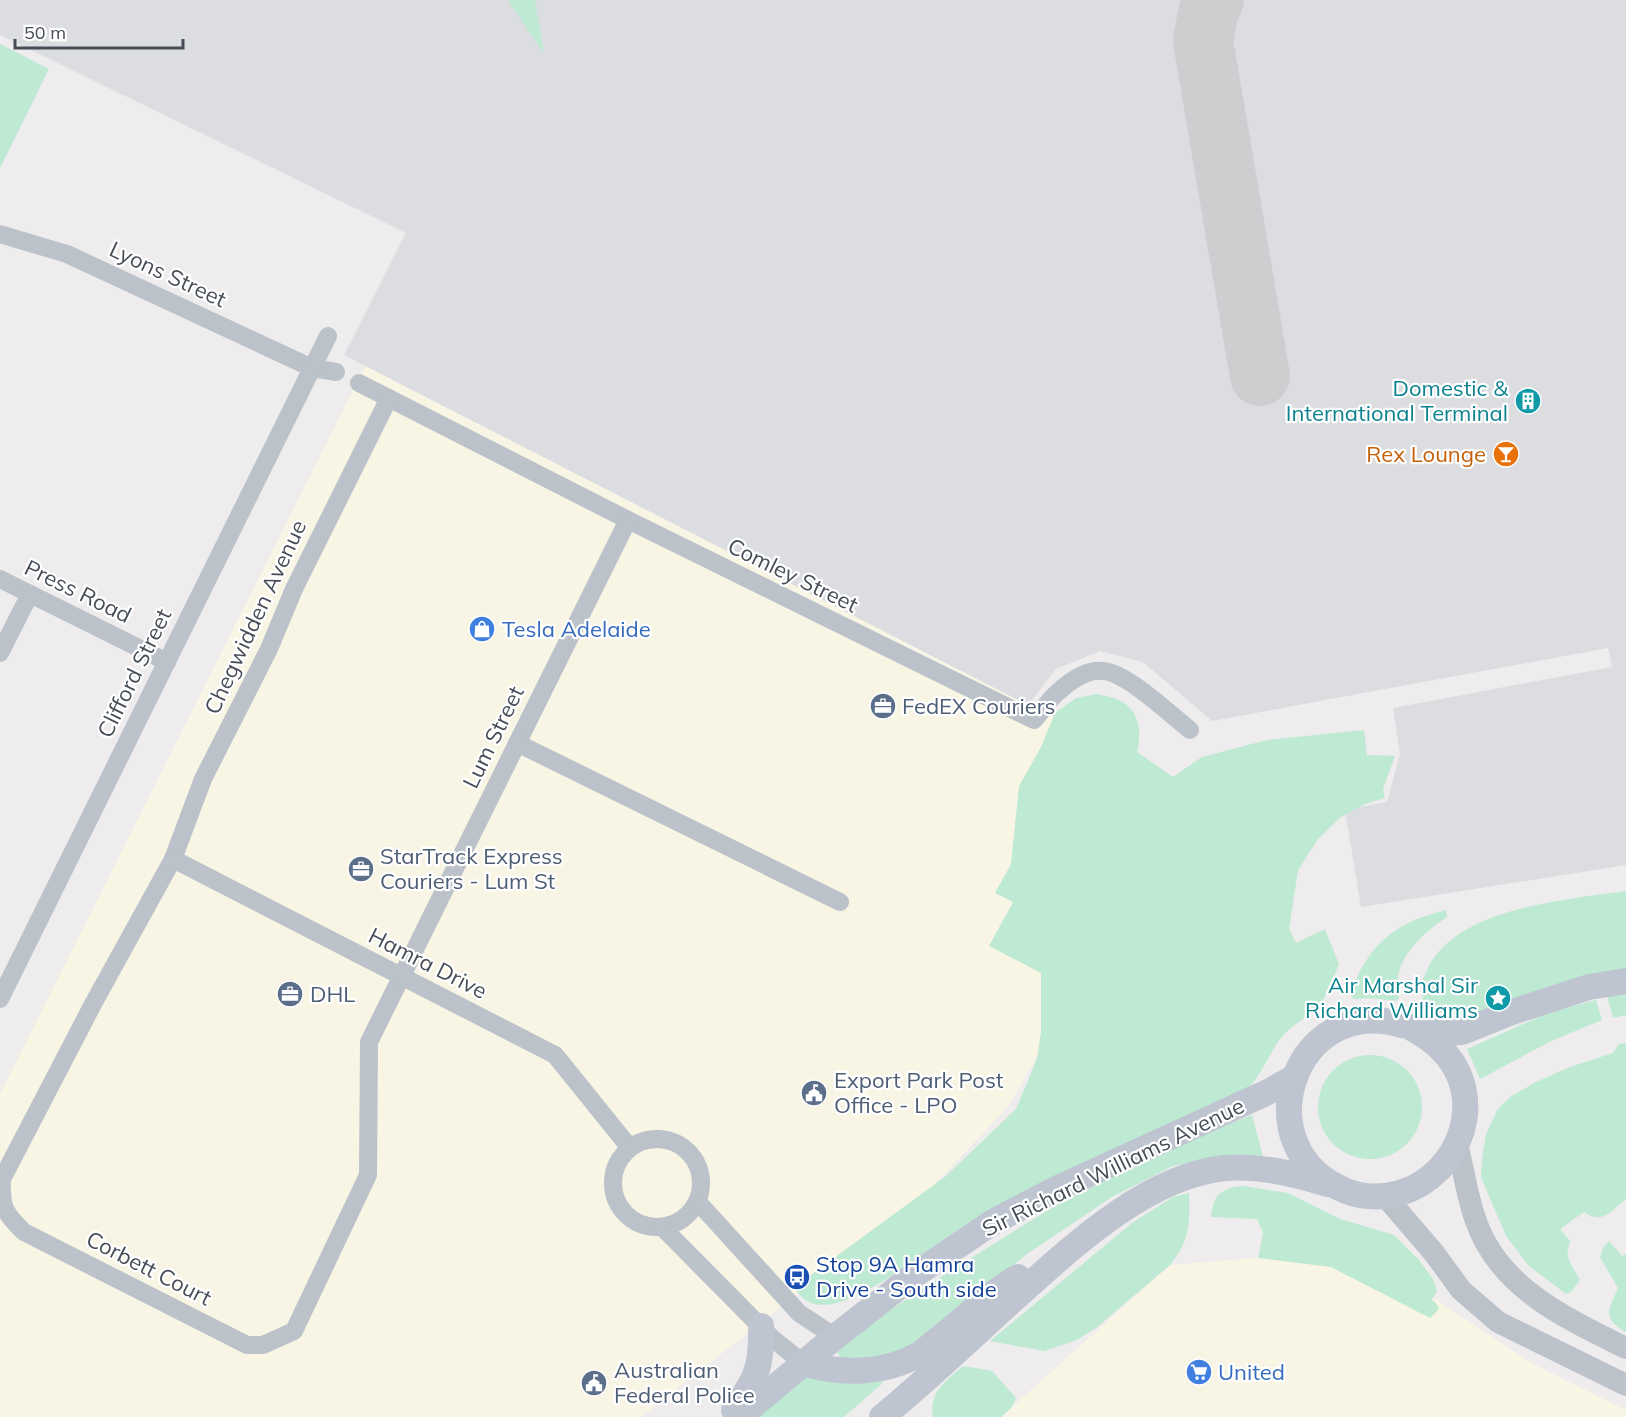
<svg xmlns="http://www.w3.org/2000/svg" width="1626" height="1417" font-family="Mulish,sans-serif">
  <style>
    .commercial { fill: #f9f5e5 }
    .airport { fill: #dbdde0 }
    .green { fill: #bee9d3 }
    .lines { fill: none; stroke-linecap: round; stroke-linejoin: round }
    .taxiway { stroke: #ceced1; stroke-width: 60 }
    .minor { stroke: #bbc2ca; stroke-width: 18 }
    .tertiary { stroke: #bbc2ca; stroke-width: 22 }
    .secondary { stroke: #bec5d1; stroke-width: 26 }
    .labels { text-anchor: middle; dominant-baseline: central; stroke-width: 4.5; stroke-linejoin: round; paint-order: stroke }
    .street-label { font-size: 22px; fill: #464d57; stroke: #fff }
    .culture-label { font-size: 22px; fill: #0d838f; stroke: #fff; text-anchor: end }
    .food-label { font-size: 22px; fill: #c56008; stroke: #fff; text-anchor: end }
    .shop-label { font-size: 22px; fill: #366cbe; stroke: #fff; text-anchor: start }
    .service-label { font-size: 22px; fill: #4e5e75; stroke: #fff; text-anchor: start }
    .transit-label { font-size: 22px; fill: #164399; stroke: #fff; text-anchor: start }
  </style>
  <rect width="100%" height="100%" fill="#eeecec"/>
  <g class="commercial">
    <polygon points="365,366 1077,730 1044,1044 1008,1107 928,1191 641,1417 0,1417 0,1094"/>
    <polygon points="1325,1252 1426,1293 1533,1364 1626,1410 1626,1417 1001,1417 1170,1265"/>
  </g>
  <polygon class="airport" points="0,0 1626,0 1626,865 1361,907 1345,810 1387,802 1400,754 1393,708 1612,667 1608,648 1212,721 1143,662 1100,651 1056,669 1028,705 344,355 406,233 0,35"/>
  <g class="green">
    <polygon points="508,0 535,0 544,54"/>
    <polygon points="0,44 49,69 0,168"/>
    <path d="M1097 694C1105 696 1114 697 1121 701 1141 712 1141 733 1137 752L1173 777 1202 757 1267 740 1364 730 1367 755 1395 756 1383 789 1385 798 1365 804 1341 817 1318 839 1298 870 1289 929 1296 943 1325 929 1339 964C1333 979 1327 998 1315 1009 1304 1020 1290 1026 1280 1039 1268 1056 1262 1074 1247 1089L907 1266C884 1280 834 1317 807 1301 802 1298 798 1292 793 1288L946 1176 1016 1109 1037 1059 1041 1032V973L989 946 1013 902 995 893 1011 864 1019 786 1041 747 1055 713 1076 698Z"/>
    <path d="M1626 891V970L1481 1013 1455 1017 1434 1010 1423 1001C1423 996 1421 988 1422 983 1422 979 1426 974 1427 970 1456 907 1566 900 1626 891Z"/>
    <path d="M1446 910 1447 917C1421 934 1389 963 1399 998L1396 1001 1369 998 1354 999 1350 995C1368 944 1394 923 1446 910Z"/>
    <polygon points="1626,994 1626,1015 1613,1018 1607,996"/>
    <polygon points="1596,1000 1602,1020 1551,1041 1480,1079 1467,1049 1548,1013"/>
    <path d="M1626 1043V1199C1611 1211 1603 1225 1584 1212L1560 1229 1571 1242C1562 1255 1573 1267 1580 1280L1571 1292 1566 1294 1529 1266 1506 1236 1481 1177 1482 1158 1486 1135 1497 1110 1510 1097 1536 1082 1570 1067 1613 1053 1619 1044Z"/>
    <circle cx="1370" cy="1107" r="52"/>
    <polygon points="1252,1115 1264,1160 1212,1158 1173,1166 1112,1197 1027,1254 901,1353 872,1360 841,1359 834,1347 939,1278 1053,1207 1164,1150"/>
    <path d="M1244 1186 1288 1193 1340 1219 1394 1235 1418 1259 1433 1279 1437 1291 1432 1300 1436 1303 1439 1309 1430 1318 1331 1267 1258 1258 1263 1233 1257 1219 1211 1217C1213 1195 1222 1187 1244 1186Z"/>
    <path d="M1189 1193C1190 1222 1190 1241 1170 1265L1096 1328 1077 1340 1044 1351 990 1341 1132 1223 1173 1197Z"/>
    <path d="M1609 1241 1622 1256 1626 1254V1332C1601 1319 1609 1309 1618 1288L1600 1257 1603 1248Z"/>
    <path d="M963 1366 992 1371 1016 1398 1012 1407 1001 1417H933C928 1393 947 1380 963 1366Z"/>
    <polygon points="805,1373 829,1378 884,1382 844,1417 755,1417"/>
  </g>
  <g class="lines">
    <polyline class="taxiway" points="1214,0 1208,13 1203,41 1260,376"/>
    <g class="minor">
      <polyline points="0,234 67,254 312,368 336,372"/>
      <path d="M359 383 628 520 1034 720C1042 711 1049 699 1058 692 1069 682 1087 669 1103 671 1126 672 1171 715 1190 730"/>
      <path d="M389 398 294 589 269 649 203 779 173 859 93 1004 2 1179C1 1207 4 1213 24 1232L247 1345H263L294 1331 368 1175 369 1042 628 520"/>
      <polyline points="0,579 167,662"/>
      <polyline points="0,653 30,594"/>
      <polyline points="517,743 840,902"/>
      <polyline points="173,859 555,1055 630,1148"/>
      <polyline points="0,999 328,336"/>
      <circle cx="657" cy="1183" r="44"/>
      <polyline points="698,1202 799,1313 835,1337"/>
      <polyline points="662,1227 773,1339 803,1363"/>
    </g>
    <g class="tertiary">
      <path d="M1457 1145C1464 1170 1467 1197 1476 1221 1499 1288 1567 1319 1626 1348"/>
      <polyline points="1386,1197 1434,1253 1461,1290 1498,1322 1626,1385"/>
    </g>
    <g class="secondary">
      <path d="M1402 1025C1294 992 1241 1149 1346 1191 1364 1198 1382 1198 1400 1193 1462 1174 1489 1095 1440 1048 1431 1039 1421 1033 1410 1027"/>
      <polyline points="1416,1028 1449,1033 1462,1032 1512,1012 1589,987 1626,981"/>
      <path d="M803 1363C842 1375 884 1374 920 1354 927 1349 934 1342 941 1337 967 1317 990 1293 1018 1277"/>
      <path d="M734 1410C757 1378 762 1366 761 1326"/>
      <polyline points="739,1417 835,1337 913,1276 993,1222 1056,1189 1270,1091 1293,1078"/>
      <path d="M882 1417C928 1379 971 1338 1015 1298 1071 1248 1146 1176 1225 1168 1259 1165 1295 1174 1328 1184"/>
    </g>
  </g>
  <defs>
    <symbol id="building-disc" viewBox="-11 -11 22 22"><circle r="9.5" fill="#0f9aa8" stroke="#fff"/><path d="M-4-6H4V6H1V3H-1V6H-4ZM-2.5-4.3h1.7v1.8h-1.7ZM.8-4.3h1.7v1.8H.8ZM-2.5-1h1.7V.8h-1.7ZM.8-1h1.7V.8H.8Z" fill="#fff"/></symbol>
    <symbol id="bar-disc" viewBox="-11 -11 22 22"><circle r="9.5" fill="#e8710a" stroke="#fff"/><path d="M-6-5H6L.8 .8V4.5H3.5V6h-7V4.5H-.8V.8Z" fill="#fff"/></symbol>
    <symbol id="shop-disc" viewBox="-11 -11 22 22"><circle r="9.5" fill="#3f7fe0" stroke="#fff"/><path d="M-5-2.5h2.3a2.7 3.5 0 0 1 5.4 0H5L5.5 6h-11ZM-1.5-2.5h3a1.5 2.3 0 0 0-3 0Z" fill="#fff"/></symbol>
    <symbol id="office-disc" viewBox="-11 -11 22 22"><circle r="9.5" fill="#5c6f8a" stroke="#fff"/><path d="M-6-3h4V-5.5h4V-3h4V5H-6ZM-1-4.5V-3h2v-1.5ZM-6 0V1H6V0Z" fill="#fff"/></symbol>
    <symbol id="sight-disc" viewBox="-11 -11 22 22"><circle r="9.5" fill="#0f9aa8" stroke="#fff"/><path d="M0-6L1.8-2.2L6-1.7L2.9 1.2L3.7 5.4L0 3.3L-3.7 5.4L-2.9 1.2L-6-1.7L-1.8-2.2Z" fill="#fff"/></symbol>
    <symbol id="civic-disc" viewBox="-11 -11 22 22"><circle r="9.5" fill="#5c6f8a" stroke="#fff"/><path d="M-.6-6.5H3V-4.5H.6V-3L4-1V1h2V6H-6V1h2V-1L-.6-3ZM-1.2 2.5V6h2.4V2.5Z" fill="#fff"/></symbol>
    <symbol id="bus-disc" viewBox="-11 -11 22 22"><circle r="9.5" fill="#1a4fb4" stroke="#fff"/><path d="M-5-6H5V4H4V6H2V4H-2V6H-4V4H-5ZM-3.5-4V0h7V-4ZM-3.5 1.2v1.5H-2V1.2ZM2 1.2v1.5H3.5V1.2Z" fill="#fff"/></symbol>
    <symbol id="supermarket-disc" viewBox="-11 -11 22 22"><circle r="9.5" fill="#3f7fe0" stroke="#fff"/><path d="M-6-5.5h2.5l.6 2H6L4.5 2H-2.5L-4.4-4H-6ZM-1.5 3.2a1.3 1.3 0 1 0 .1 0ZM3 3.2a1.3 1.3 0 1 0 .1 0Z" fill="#fff"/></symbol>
  </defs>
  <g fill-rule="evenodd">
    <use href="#building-disc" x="1513" y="386" width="30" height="30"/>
    <use href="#bar-disc" x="1491" y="439" width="30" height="30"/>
    <use href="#shop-disc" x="467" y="614" width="30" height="30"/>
    <use href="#office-disc" x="868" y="691" width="30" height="30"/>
    <use href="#office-disc" x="346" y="854" width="30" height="30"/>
    <use href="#office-disc" x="275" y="979" width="30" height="30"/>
    <use href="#sight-disc" x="1483" y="983" width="30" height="30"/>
    <use href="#civic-disc" x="799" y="1078" width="30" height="30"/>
    <use href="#bus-disc" x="782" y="1262" width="30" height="30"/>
    <use href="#supermarket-disc" x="1184" y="1357" width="30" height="30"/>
    <use href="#civic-disc" x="579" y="1368" width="30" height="30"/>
  </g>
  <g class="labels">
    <g class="street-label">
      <text transform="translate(168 274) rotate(25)">Lyons Street</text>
      <text transform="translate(793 575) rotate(26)">Comley Street</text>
      <text transform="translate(78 591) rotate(26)">Press Road</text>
      <text transform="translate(255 617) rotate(-65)">Chegwidden Avenue</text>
      <text transform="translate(134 673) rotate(-64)">Clifford Street</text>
      <text transform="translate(493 737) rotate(-64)">Lum Street</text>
      <text transform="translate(428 963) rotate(27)">Hamra Drive</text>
      <text transform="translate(1113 1167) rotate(-26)">Sir Richard Williams Avenue</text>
      <text transform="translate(149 1268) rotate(27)">Corbett Court</text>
    </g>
    <g class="culture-label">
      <text x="1508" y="388">Domestic &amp;<tspan x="1508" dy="25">International Terminal</tspan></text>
      <text x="1478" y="985">Air Marshal Sir<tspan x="1478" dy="25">Richard Williams</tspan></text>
    </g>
    <g class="food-label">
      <text x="1486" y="454">Rex Lounge</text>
    </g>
    <g class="shop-label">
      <text x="502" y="629">Tesla Adelaide</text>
      <text x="1218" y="1372">United</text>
    </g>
    <g class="service-label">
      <text x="902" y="706">FedEX Couriers</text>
      <text x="380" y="856">StarTrack Express<tspan x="380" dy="25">Couriers - Lum St</tspan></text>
      <text x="310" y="994">DHL</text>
      <text x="834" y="1080">Export Park Post<tspan x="834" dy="25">Office - LPO</tspan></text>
      <text x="614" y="1370">Australian<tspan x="614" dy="25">Federal Police</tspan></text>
    </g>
    <g class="transit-label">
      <text x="816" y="1264">Stop 9A Hamra<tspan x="816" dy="25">Drive - South side</tspan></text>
    </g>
  </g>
  <path d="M15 39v9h168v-9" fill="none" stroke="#464d57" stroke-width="3"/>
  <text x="24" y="39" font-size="18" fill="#464d57" stroke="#ffffff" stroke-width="4.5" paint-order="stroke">50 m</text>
</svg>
